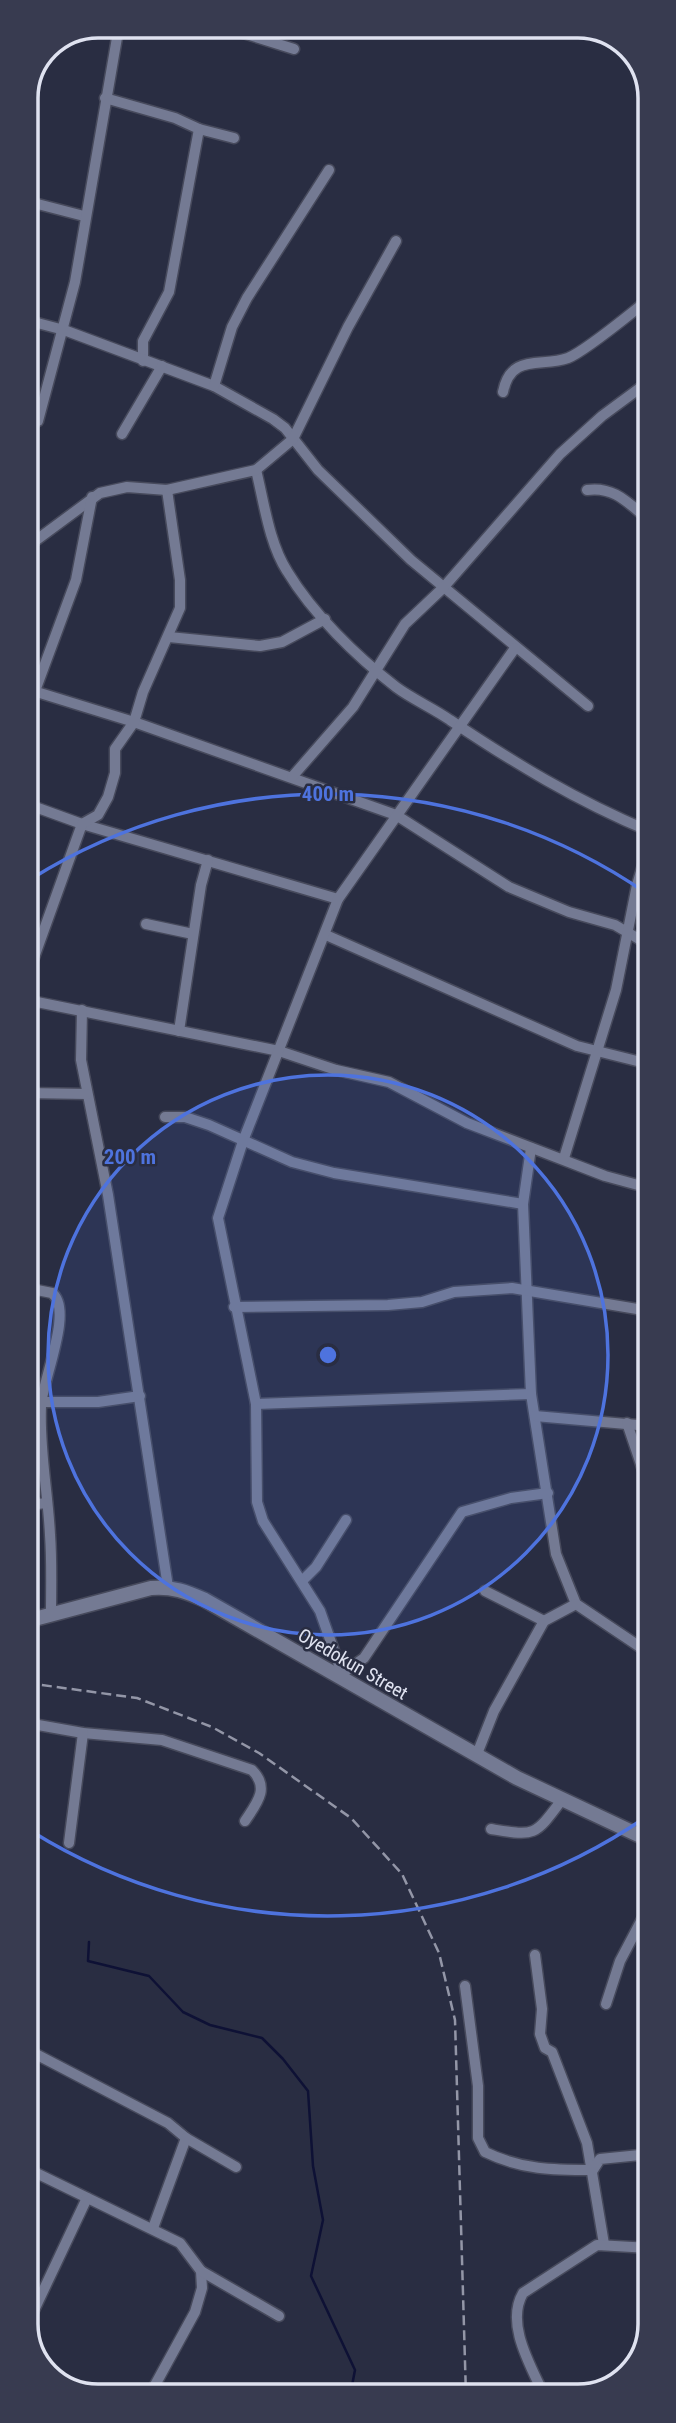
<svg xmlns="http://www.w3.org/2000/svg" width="676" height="2423" font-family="'Roboto Condensed',sans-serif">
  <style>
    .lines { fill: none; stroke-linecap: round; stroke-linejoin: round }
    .stream { stroke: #0e1135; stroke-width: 2.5 }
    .minor-casing { stroke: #474a5c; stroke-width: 13 }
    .tertiary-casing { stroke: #474a5c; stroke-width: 17 }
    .minor { stroke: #747a93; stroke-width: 10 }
    .tertiary { stroke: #747a93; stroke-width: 14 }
    .rail { stroke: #9396a7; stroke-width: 2.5; stroke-dasharray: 10 5; stroke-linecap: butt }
    .ring { fill: none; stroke: #4e73de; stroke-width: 3.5 }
    .labels { text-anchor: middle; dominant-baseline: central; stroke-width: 5; stroke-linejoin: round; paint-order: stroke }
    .street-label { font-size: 19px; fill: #dfe2f0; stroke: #292d42 }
    .rim { fill: none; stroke: #dfe2f0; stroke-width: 3.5 }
    .centre { fill: #4e73de; stroke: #292d42; stroke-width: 3.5 }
    .ring-label { font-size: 21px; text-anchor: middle; font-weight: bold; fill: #4e73de; stroke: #292d42; stroke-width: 5; stroke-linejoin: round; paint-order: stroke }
  </style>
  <rect width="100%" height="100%" fill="#292d42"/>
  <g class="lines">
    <polyline class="stream" points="89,1942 88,1961 149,1976 183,2012 210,2025 262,2038 283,2059 308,2091 313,2166 323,2220 311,2276 355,2370 350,2396"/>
    <defs>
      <g id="minor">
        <polyline points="221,26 294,49"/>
        <polyline points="601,37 619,42"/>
        <polyline points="105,98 175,118 199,129 169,292 143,341 143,361"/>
        <polyline points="199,129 234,138"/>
        <polyline points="26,201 84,216"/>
        <polyline points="26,320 64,330 214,386 273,419 285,428 318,470 411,560 588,706"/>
        <polyline points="214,386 232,327 247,298 329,170"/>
        <path d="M503 392C511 352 542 368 568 358 586 351 631 313 648 300"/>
        <polyline points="26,416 38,421 75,282 119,26"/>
        <polyline points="122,434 162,366"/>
        <path d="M256 470C264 502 269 543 287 571 313 614 356 656 396 687 412 699 433 708 450 720 514 763 577 801 649 831"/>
        <path d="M587 490C614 486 628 503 649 520"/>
        <polyline points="27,547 100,493 127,487 167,490 256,470 293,439 348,327 396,241"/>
        <polyline points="169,637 260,646 282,642 325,619"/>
        <polyline points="27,689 134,722 396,815 509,887 569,912 615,925 649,945"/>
        <polyline points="35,691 76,580 92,497"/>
        <polyline points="292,777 353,707 405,624 443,588 560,454 602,416 648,382"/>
        <polyline points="27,804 82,824 338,899"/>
        <polyline points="146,924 193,934"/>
        <polyline points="326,935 577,1046 649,1064"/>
        <polyline points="27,977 82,824 98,815 108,797 115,773 115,749 134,722 143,692 180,608 180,580 167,490"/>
        <polyline points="27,1000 279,1051 336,1070 389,1082 467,1123 605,1176 649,1188"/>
        <polyline points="82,1010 81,1060 108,1195 168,1587"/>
        <polyline points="179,1031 201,885 208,860"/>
        <polyline points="28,1093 87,1094"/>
        <polyline points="165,1117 185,1117 209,1125 292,1162 334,1173 523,1204"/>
        <polyline points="531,1148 523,1204 531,1394 556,1554 576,1604 649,1653"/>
        <polyline points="564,1158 616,990 637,885 649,845"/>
        <path d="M27 1288 52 1293C74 1310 42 1381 41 1406 39 1450 48 1492 50 1535 52 1561 51 1589 51 1615"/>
        <polyline points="234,1307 388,1305 422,1302 454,1292 512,1288 649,1311"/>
        <polyline points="27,1402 98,1402 140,1396"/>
        <polyline points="256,1404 531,1394"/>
        <polyline points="535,1416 649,1426"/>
        <polyline points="627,1423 649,1488"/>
        <polyline points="27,1505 47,1503"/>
        <polyline points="302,1581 316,1567 346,1520"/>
        <polyline points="485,1591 544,1621"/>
        <polyline points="340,1675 364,1658 462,1512 511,1498 548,1493"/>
        <polyline points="344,1679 320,1611 263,1521 257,1502 256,1404 218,1218 243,1141 338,899 515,648"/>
        <path d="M27 1723 83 1733 162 1740 252 1770C270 1788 257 1803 245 1821"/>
        <polyline points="477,1754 494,1711 544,1621 576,1604"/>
        <path d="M491 1829C535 1836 534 1837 561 1801"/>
        <polyline points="69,1843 83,1733"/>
        <polyline points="535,1955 542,2009 540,2034 545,2048 552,2052 587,2143 604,2244"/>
        <path d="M465 1986 478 2086V2138L485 2152C522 2170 553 2170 593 2170L600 2159 650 2154"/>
        <polyline points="606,2004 620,1961 649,1906"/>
        <polyline points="28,2050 168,2123 186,2138 236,2167"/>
        <polyline points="28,2169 180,2243 201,2271 202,2288 195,2312 149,2396"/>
        <polyline points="153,2228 186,2138"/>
        <polyline points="201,2271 279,2316"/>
        <polyline points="28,2323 87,2198"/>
        <path d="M544 2395C531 2366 505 2324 523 2293L597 2245 650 2248"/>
      </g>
      <path id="tertiary" d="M27 1621 151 1588C172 1586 187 1592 205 1600L517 1778 649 1840"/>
    </defs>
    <use href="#minor" class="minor-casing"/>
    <use href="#tertiary" class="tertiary-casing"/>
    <use href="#minor" class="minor"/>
    <use href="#tertiary" class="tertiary"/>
    <polyline class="rail" points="27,1683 137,1698 212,1727 259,1753 351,1818 402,1874 439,1953 455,2020 466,2396"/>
  </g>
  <circle cx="328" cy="1355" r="280" fill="#4e73de" fill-opacity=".12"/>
  <g class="ring">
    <circle cx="328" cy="1355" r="280"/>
    <path d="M646 1817A561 561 0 0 1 31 1831M31 879A561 561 0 0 1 646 893"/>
  </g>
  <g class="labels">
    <g class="street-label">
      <text transform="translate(353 1664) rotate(30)">Oyedokun Street</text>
    </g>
  </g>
  <path d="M0 0H676V2423H0ZM98 38H578A60 60 0 0 1 638 98V2324A60 60 0 0 1 578 2384H98A60 60 0 0 1 38 2324V98A60 60 0 0 1 98 38Z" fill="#383b50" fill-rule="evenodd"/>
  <path class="rim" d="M98 38H578A60 60 0 0 1 638 98V2324A60 60 0 0 1 578 2384H98A60 60 0 0 1 38 2324V98A60 60 0 0 1 98 38Z"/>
  <circle cx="328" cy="1355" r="10" class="centre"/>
  <g class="ring-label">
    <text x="328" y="801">400 m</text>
    <text x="130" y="1164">200 m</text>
  </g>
</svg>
